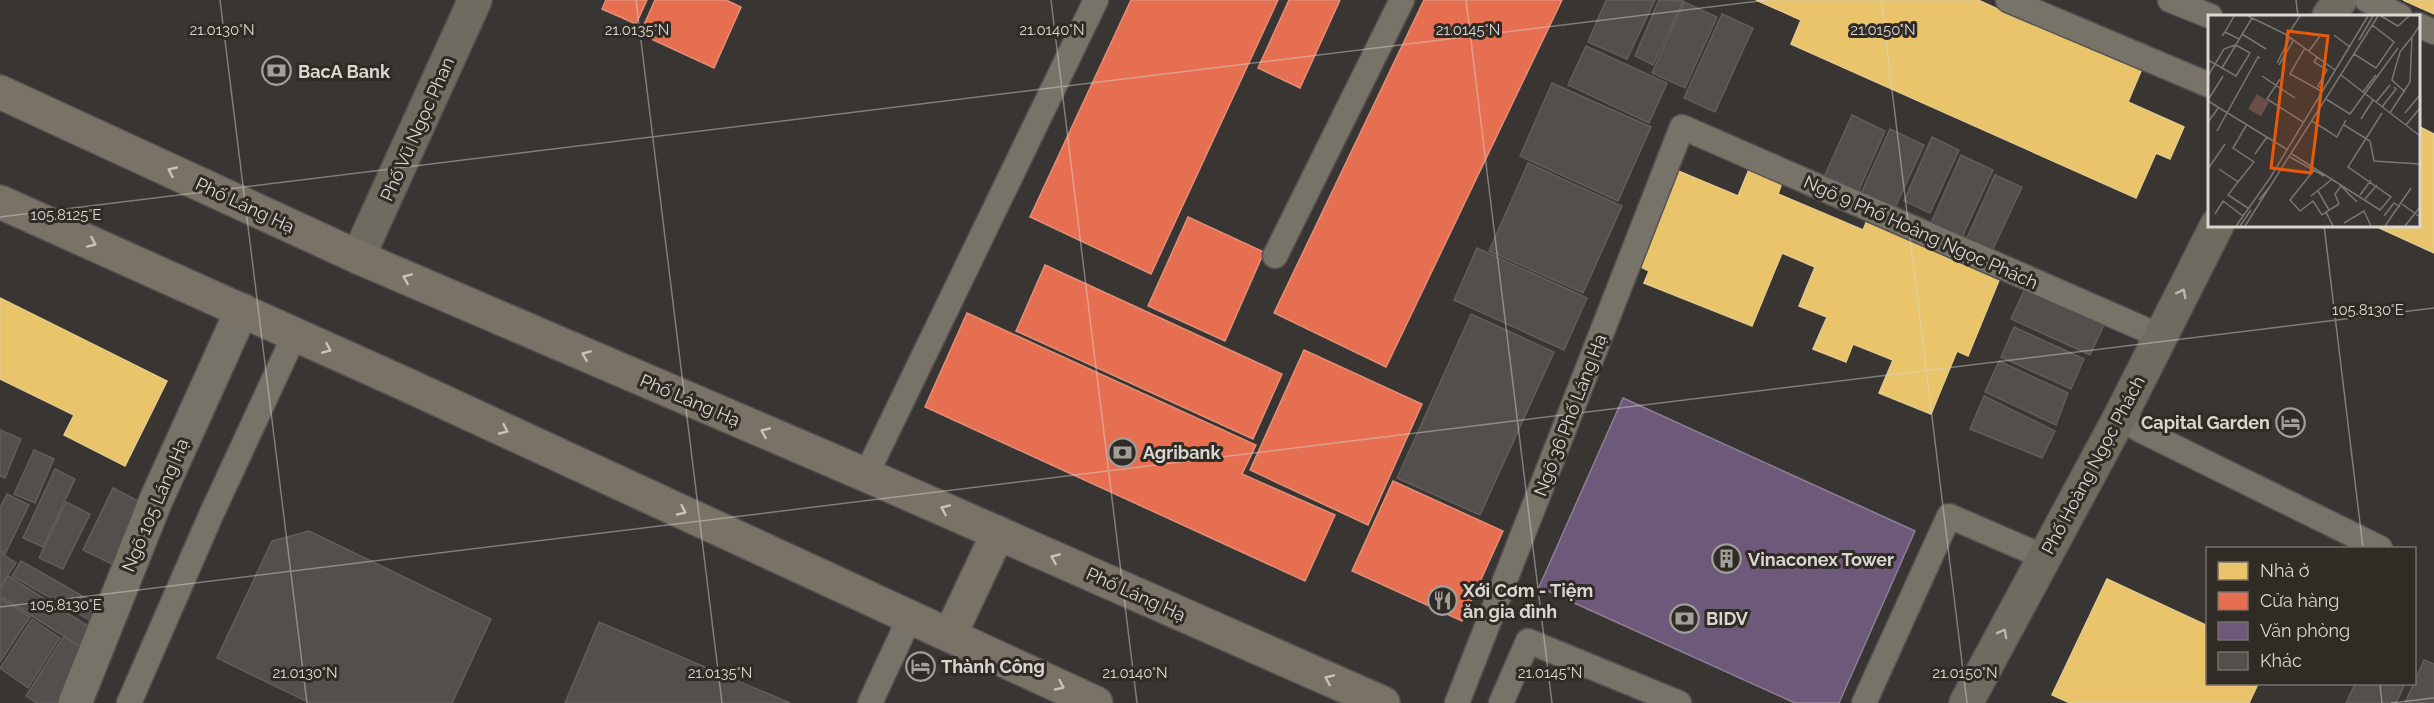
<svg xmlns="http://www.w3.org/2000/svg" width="2434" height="703" font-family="Raleway,sans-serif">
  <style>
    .homes { fill: #e9c46a; stroke: #e4ca8a; stroke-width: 1.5 }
    .shops { fill: #e76f51; stroke: #e38e78; stroke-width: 1.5 }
    .offices { fill: #6d597a; stroke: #8e7f95; stroke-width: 1.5 }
    .building { fill: #524f4d; stroke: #605d5a; stroke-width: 1.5 }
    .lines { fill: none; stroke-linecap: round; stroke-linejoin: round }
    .lane-casing { stroke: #545250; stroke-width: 27 }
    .street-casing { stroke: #545250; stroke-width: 36 }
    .secondary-casing { stroke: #545250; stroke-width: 36 }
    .primary-casing { stroke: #545250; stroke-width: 36 }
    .lane { stroke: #787368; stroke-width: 24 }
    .street { stroke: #787368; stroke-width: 33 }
    .secondary { stroke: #706b60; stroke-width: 33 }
    .primary { stroke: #797266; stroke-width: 33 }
    .oneway { stroke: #c7c3bd }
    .oneway2 { stroke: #bab7b0 }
    .ticks { fill: none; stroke: #dad7d3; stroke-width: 1.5; stroke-opacity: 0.45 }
    .labels { text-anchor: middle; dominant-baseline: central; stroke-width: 6; stroke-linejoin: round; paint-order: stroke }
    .poi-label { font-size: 18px; font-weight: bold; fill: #dad7d3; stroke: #302b25; text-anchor: start }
    .street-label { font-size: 18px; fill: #dad7d3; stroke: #302b25 }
    .inset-road { fill: none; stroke: #797672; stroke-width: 1.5 }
    .view { fill: #e8590c; fill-opacity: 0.15; stroke: #e8590c; stroke-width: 3 }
    .inset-edge { fill: none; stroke: #dad7d3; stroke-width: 3 }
    .ticks-label { font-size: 15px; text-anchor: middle; fill: #dad7d3; stroke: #302b25; stroke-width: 6; stroke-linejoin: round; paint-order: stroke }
  </style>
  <rect width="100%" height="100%" fill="#383532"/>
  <g class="homes">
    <polygon points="1756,0 1978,0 2049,32 2053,24 2144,64 2128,102 2184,127 2170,159 2156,153 2136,198 1791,44 1801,20"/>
    <polygon points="2403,0 2434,0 2434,14"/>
    <polygon points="2418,126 2434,134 2434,253 2373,225 2418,225"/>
    <polygon points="1750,167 1783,180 1778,194 1863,230 1868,218 2002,273 1968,356 1957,351 1931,414 1879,393 1893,360 1853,344 1846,362 1813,349 1827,317 1799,306 1815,267 1782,253 1752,326 1644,283 1649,271 1637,265 1676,170 1738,196"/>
    <polygon points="0,298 167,381 125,466 64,435 74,415 0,379"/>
    <polygon points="2107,579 2208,626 2208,684 2258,684 2249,703 2070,703 2052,695"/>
  </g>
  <g class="shops">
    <polygon points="606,0 647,0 636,24 602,9"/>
    <polygon points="655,0 726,0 741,7 714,68 640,34"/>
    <polygon points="1131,0 1278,0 1151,274 1030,217"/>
    <polygon points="1289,0 1340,0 1300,88 1258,68"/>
    <polygon points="1424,0 1562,0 1386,367 1274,313"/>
    <polygon points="1188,217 1264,252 1225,341 1148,306"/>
    <polygon points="1045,265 1282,374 1253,439 1016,331"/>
    <polygon points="967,313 1256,445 1242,474 1335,515 1305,581 925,407"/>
    <polygon points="1304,350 1422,404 1368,525 1250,470"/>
    <polygon points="1393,481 1503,531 1462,621 1352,571"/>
  </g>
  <polygon class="offices" points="1623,398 1915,531 1839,703 1795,703 1539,587"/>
  <g class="building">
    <polygon points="1606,0 1655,0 1627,59 1588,42"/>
    <polygon points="1659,0 1683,1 1653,65 1635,56"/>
    <polygon points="1684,2 1717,17 1685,88 1652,73"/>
    <polygon points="1722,14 1753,28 1715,112 1684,98"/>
    <polygon points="1586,46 1667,83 1649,123 1568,85"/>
    <polygon points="1552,83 1651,127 1618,201 1520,156"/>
    <polygon points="1852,115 1885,131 1858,192 1824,177"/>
    <polygon points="1890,129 1924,145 1892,214 1859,198"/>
    <polygon points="1932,137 1959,150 1930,213 1904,201"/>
    <polygon points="1961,155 1993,170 1962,237 1931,223"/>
    <polygon points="1528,163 1622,206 1583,293 1489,251"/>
    <polygon points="1995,175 2022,187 1992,251 1966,240"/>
    <polygon points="1477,248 1587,298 1564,350 1454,300"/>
    <polygon points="2028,282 2107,318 2090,355 2011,319"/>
    <polygon points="1471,314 1554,352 1480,515 1397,478"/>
    <polygon points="2014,327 2084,359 2071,389 2001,357"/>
    <polygon points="1999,361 2068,393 2056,425 1985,392"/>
    <polygon points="1984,396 2055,431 2042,458 1970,429"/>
    <polygon points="0,430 21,439 5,478 0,476"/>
    <polygon points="34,450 54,459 35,503 14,494"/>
    <polygon points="55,469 75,479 43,547 23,538"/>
    <polygon points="113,488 146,505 116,566 83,550"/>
    <polygon points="7,494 29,505 5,554 0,551 0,508"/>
    <polygon points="66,502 90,514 63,569 39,558"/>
    <polygon points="309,531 491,619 452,703 310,703 217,658 272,541"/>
    <polygon points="1,553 16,563 0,587 0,554"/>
    <polygon points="21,561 100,606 91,621 12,576"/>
    <polygon points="8,576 93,629 81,647 0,596 0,589"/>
    <polygon points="0,598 30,617 0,662"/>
    <polygon points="32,619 60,638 28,688 0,668"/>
    <polygon points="599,622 790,703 565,703"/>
    <polygon points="64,636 89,654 57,703 37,703 26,696"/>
    <polygon points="2424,660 2434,664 2434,703 2405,703"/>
    <polygon points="2355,684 2405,684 2396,703 2346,703"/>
  </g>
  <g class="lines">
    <defs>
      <g id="lane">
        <polyline points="2008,0 2209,85"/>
        <polyline points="2170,0 2210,16"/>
        <polyline points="2367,0 2400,16"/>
        <polyline points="2418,25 2434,32"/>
        <polyline points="1275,256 1402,0"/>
        <polyline points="2120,417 2140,430 2380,548"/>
        <polyline points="866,475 1096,0"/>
        <polyline points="129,703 211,515 295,334"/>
        <polyline points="870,703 910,617"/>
        <polyline points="1457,703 1682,127 2160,336"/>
        <polyline points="1501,703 1528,641 1679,703"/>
        <polyline points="1864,703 1949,516 2044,557"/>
      </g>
      <polyline id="street" points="75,703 156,500 242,310"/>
      <g id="secondary">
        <polyline points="2329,16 2340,0"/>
        <polyline points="358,257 475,0"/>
        <polyline points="1966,703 2120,417 2217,225"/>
      </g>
      <g id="primary">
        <polyline points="0,92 358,257 866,475 1383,703"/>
        <polyline points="0,202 405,384 1096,703"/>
        <polyline points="950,635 998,533"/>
      </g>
    </defs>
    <use href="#lane" class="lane-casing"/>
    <use href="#street" class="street-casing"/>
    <use href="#secondary" class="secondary-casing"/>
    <use href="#primary" class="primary-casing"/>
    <use href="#lane" class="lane"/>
    <use href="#street" class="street"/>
    <use href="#secondary" class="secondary"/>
    <use href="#primary" class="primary"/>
  </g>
  <defs><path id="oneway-chevron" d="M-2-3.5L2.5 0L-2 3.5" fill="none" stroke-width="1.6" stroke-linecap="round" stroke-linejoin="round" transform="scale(1.5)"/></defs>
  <g class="oneway">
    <use href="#oneway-chevron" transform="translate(172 171) rotate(-155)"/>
    <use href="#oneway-chevron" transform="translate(92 243) rotate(24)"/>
    <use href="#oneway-chevron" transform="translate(407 278) rotate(-157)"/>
    <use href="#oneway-chevron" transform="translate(327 349) rotate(24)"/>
    <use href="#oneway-chevron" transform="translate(586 355) rotate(-157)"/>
    <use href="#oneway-chevron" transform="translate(504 430) rotate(25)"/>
    <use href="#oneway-chevron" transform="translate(765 432) rotate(-157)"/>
    <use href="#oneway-chevron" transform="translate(945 509) rotate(-156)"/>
    <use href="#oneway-chevron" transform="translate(682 511) rotate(25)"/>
    <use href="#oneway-chevron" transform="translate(1055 558) rotate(-156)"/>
    <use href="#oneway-chevron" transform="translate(1329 679) rotate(-156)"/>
    <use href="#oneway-chevron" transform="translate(1060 686) rotate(25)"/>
  </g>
  <g class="oneway2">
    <use href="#oneway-chevron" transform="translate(2182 293) rotate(-63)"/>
    <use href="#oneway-chevron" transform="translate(2003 633) rotate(-62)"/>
  </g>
  <path class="ticks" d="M220 0 307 703M636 0 722 703M1051 0 1137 703M1466 0 1552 703M1881 0 1967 703M2296 0 2298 16M0 217 1767 0M2324 225 2363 548M0 607 2434 308M2380 684 2382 703M2391 703 2434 698"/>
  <defs>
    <symbol id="bank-ring" viewBox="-11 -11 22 22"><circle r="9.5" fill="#302b25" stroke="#a19e9b" stroke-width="1.5"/><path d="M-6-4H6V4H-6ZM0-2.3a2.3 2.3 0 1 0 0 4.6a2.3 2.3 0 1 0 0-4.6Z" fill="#a19e9b"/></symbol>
    <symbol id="hotel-ring" viewBox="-11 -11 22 22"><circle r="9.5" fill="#302b25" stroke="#a19e9b" stroke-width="1.5"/><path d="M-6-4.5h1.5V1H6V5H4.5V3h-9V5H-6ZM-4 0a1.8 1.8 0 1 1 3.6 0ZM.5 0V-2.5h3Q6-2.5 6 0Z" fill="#a19e9b"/></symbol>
    <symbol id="building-ring" viewBox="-11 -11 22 22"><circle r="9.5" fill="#302b25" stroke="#a19e9b" stroke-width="1.5"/><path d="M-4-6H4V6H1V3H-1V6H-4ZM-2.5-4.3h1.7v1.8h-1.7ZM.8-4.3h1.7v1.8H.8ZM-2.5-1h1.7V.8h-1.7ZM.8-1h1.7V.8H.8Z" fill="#a19e9b"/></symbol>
    <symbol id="restaurant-ring" viewBox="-11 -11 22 22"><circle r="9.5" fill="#302b25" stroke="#a19e9b" stroke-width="1.5"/><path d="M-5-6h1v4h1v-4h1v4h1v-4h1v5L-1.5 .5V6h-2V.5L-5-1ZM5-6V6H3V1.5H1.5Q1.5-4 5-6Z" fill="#a19e9b"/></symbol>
  </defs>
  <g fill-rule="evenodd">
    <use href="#bank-ring" x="260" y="54" width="33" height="33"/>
    <use href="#hotel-ring" x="2274" y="406" width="33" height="33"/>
    <use href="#bank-ring" x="1106" y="436" width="33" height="33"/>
    <use href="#building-ring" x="1710" y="542" width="33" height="33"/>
    <use href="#restaurant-ring" x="1426" y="584" width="33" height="33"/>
    <use href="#bank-ring" x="1668" y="602" width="33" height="33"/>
    <use href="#hotel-ring" x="904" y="650" width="33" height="33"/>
  </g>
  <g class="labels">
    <g class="poi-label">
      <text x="298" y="71">BacA Bank</text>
      <text x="2270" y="422" text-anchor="end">Capital Garden</text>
      <text x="1143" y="452">Agribank</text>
      <text x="1748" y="559">Vinaconex Tower</text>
      <text x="1463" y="590">Xới Cơm - Tiệm<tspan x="1463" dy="21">ăn gia đình</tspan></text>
      <text x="1706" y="618">BIDV</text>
      <text x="941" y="666">Thành Công</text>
    </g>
    <g class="street-label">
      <text transform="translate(417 129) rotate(-66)">Phố Vũ Ngọc Phan</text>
      <text transform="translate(245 205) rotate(25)">Phố Láng Hạ</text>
      <text transform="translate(1921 232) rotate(24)">Ngõ 9 Phố Hoàng Ngọc Phách</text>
      <text transform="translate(690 400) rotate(23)">Phố Láng Hạ</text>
      <text transform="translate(1570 415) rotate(-69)">Ngõ 36 Phố Láng Hạ</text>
      <text transform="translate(2093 465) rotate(-62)">Phố Hoàng Ngọc Phách</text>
      <text transform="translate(155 505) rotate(-67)">Ngõ 105 Láng Hạ</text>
      <text transform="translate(1136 594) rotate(24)">Phố Láng Hạ</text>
    </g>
  </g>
  <g transform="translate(2208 15)">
    <rect width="212" height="212" fill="#383532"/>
    <path d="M49 79 61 87 53 101 40 94Z" fill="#6a4f49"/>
    <path class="inset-road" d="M40 1 77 19 127 55M173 1 190 11 201 1M17 17 26 1M34 19 58 34M126 20 142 32M14 21 17 17 31 24M79 21 92 1M151 25 165 1M97 33 82 59 115 77M101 36 112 21M146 39 168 53 186 27 164 10M109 42 106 47 119 55 110 71 113 73M0 45 28 61 42 38 28 30M69 48 82 23M71 50 85 26M14 53 44 3M133 60 212 121M0 61 16 34 27 30M54 61 87 83M72 64 59 84 95 107M155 77 168 60M197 77 184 65 192 37 204 22M118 84 142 99 190 33M0 85 15 61M0 86 80 135M168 87 182 70M174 92 188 74 186 72M182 98 202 67 204 22 212 10M197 98 212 80M153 104 165 85M104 106 129 122 138 105M0 107 11 92M136 110 162 126 166 146 212 149M198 110 212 93M9 116 50 42 52 43M47 139 59 122M84 139 172 195 183 182 140 152 174 98M82 142 116 161M0 154 17 129M11 154 30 167 20 180 40 193M106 155 82 185 92 196 105 186 114 200 118 197M30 167 46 147 25 133 39 109M132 170 149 187M110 176 121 195M152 180 163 165M103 181 123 165M157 184 169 170M51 185 64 169M131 189 127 179 133 171M194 189 212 202M7 199 15 186 35 201M176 201 186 188 192 192M136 208 156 196 163 211M28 211 62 163 160 1M32 211 43 195M37 211 170 1M125 211 118 197 131 189M177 211 203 173M197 211 212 192"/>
    <path class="view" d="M80 16 120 21 103 158 63 153Z"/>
    <rect width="212" height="212" class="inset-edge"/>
  </g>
  <g class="ticks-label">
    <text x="222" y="35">21.0130°N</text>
    <text x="637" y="35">21.0135°N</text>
    <text x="1052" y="35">21.0140°N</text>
    <text x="1468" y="35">21.0145°N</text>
    <text x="1883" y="35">21.0150°N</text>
    <text x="66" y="220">105.8125°E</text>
    <text x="2368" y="315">105.8130°E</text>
    <text x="66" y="610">105.8130°E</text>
    <text x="305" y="678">21.0130°N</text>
    <text x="720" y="678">21.0135°N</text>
    <text x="1135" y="678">21.0140°N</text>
    <text x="1550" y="678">21.0145°N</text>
    <text x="1965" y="678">21.0150°N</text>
  </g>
  <rect x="2206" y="547" width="210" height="138" fill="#302b25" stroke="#74706b" stroke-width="1.5"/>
  <rect x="2218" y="562" width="30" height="18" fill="#e9c46a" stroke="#74706b" stroke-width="1.5"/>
  <text x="2260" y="577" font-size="18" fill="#dad7d3">Nhà ở</text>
  <rect x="2218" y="592" width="30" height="18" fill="#e76f51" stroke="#74706b" stroke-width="1.5"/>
  <text x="2260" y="607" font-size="18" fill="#dad7d3">Cửa hàng</text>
  <rect x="2218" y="622" width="30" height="18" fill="#6d597a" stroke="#74706b" stroke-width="1.5"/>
  <text x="2260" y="637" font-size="18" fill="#dad7d3">Văn phòng</text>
  <rect x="2218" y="652" width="30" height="18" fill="#524f4d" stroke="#74706b" stroke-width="1.5"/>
  <text x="2260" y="667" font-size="18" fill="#dad7d3">Khác</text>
</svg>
